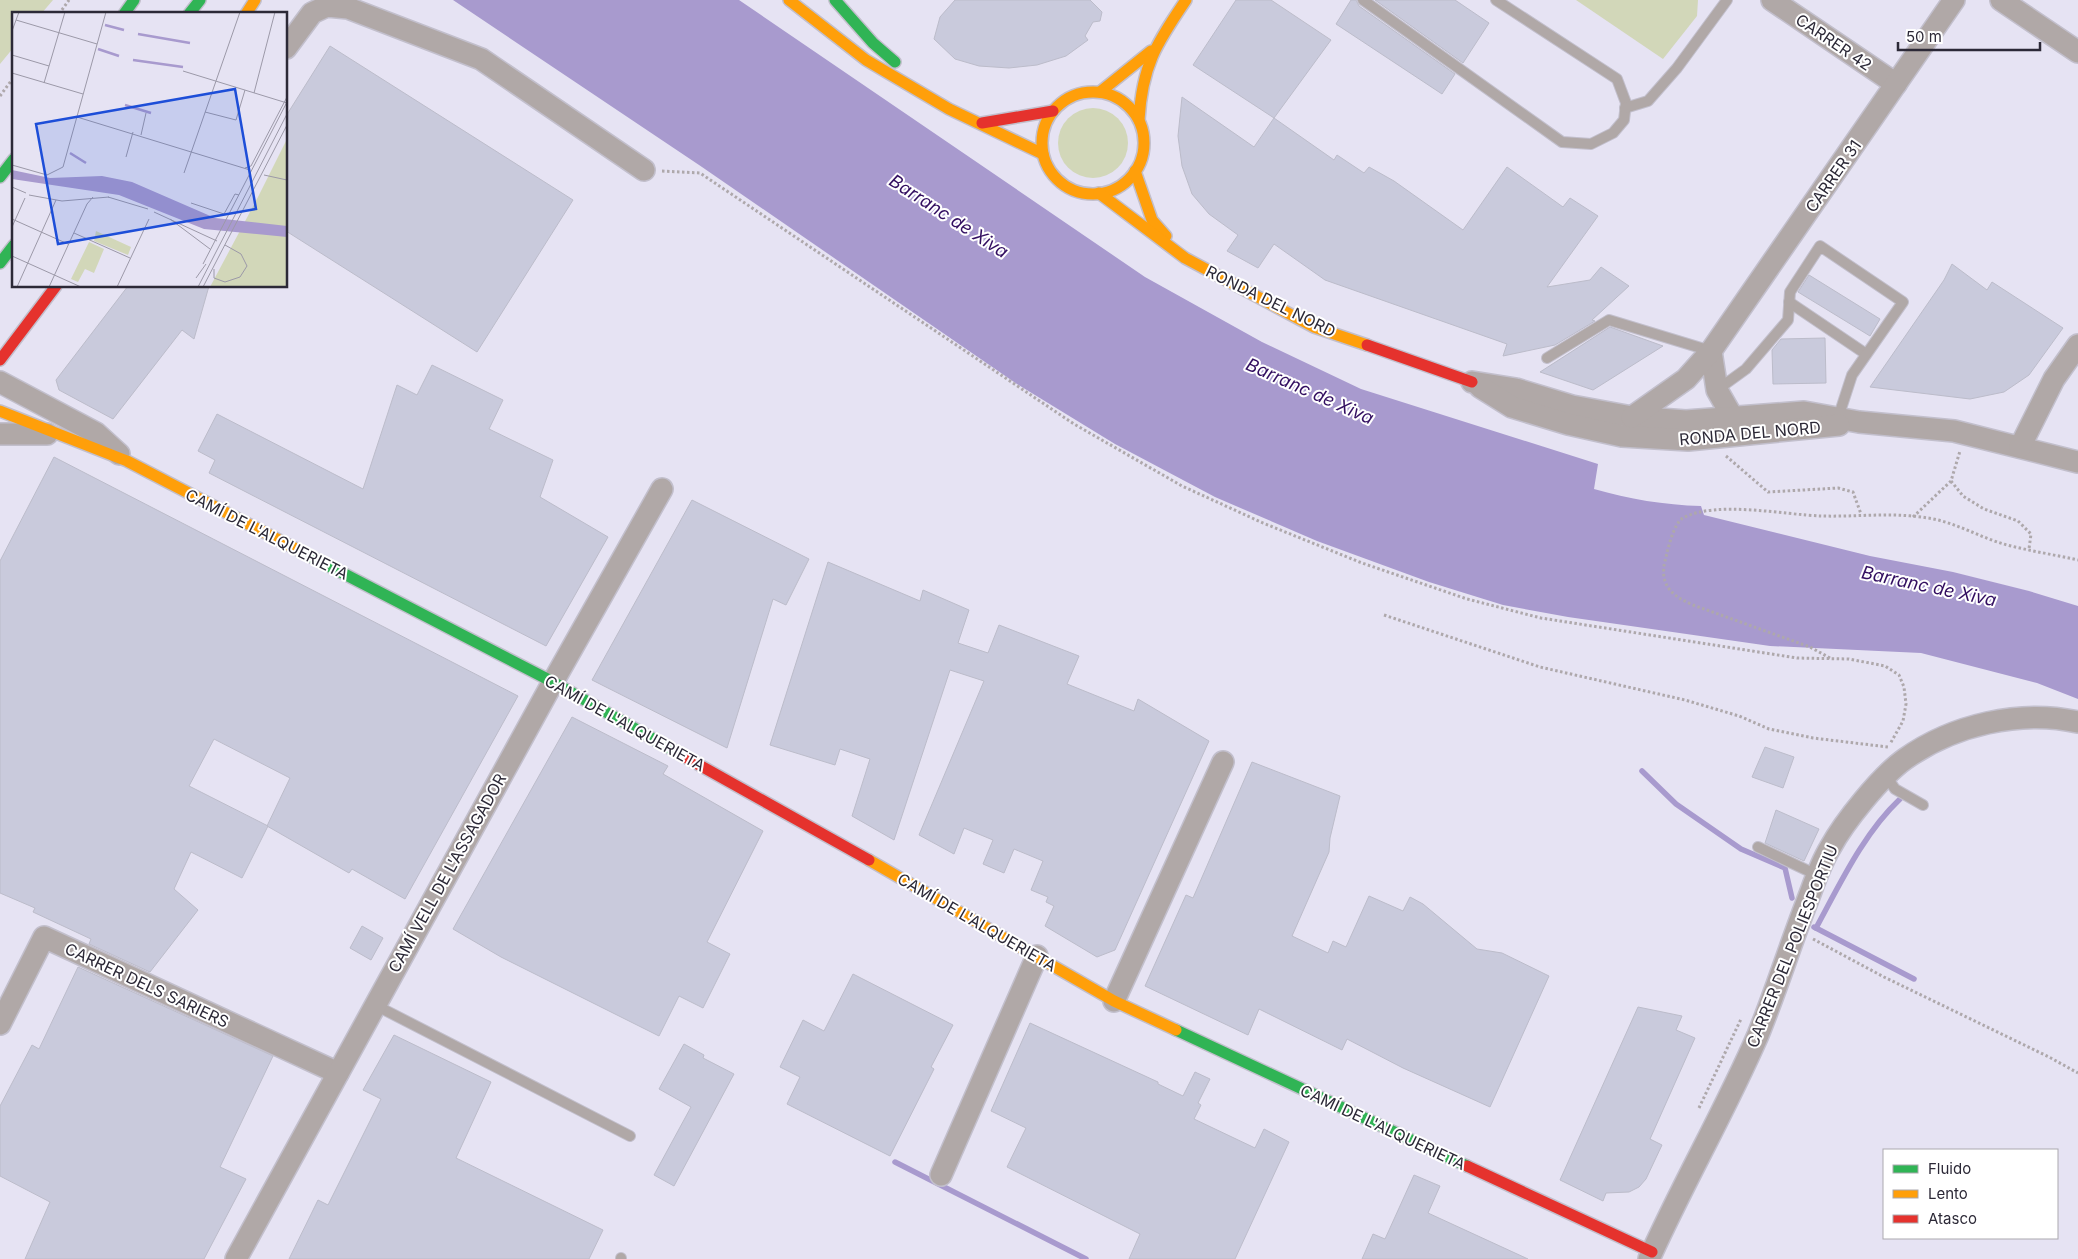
<svg xmlns="http://www.w3.org/2000/svg" width="2078" height="1259" font-family="Inter,sans-serif">
  <style>
    .green { fill: #d2d7b9 }
    .water { fill: #a89ace }
    .lines { fill: none; stroke-linecap: round; stroke-linejoin: round }
    .stream { stroke: #a89ace; stroke-width: 5.5 }
    .building { fill: #c9cadc; stroke: #bcbcca }
    .lane-casing { stroke: #c2bfcc; stroke-width: 12 }
    .street-casing { stroke: #c2bfcc; stroke-width: 24 }
    .fast-casing { stroke: #c2bfcc; stroke-width: 14 }
    .slow-casing { stroke: #c2bfcc; stroke-width: 14 }
    .jam-casing { stroke: #c2bfcc; stroke-width: 14 }
    .path { stroke: #aea8ab; stroke-width: 3; stroke-dasharray: 2.5 2.5; stroke-linecap: butt }
    .lane { stroke: #b0a8a7; stroke-width: 10 }
    .street { stroke: #b0a8a7; stroke-width: 21 }
    .fast { stroke: #30b455; stroke-width: 11 }
    .slow { stroke: #ff9f0a; stroke-width: 11 }
    .jam { stroke: #e5322d; stroke-width: 11 }
    .labels { text-anchor: middle; dominant-baseline: central; stroke-width: 4; stroke-linejoin: round; paint-order: stroke }
    .street-label { font-size: 16px; fill: #2c2937; stroke: #fff }
    .water-label { font-size: 18px; font-style: italic; fill: #320e60; stroke: #fff }
    .inset-river { fill: none; stroke: #a89ace; stroke-width: 2.5 }
    .inset-road { fill: none; stroke: #9c99a8; stroke-width: 1 }
    .view { fill: #1d4ed8; fill-opacity: 0.15; stroke: #1d4ed8; stroke-width: 2.5 }
    .inset-edge { fill: none; stroke: #2c2937; stroke-width: 2.5 }
  </style>
  <rect width="100%" height="100%" fill="#e6e3f3"/>
  <g class="green">
    <polygon points="0,0 53,0 41,14 14,14 14,47 0,64"/>
    <polygon points="1576,0 1698,0 1697,16 1663,59"/>
    <circle cx="1093" cy="143" r="35"/>
  </g>
  <path class="water" d="M453 0H739L1145 277 1262 342 1361 389 1598 464 1594 489C1629 499 1664 505 1701 506L1704 515 1870 556 1953 572 2029 591 2078 606V699L2037 683 1921 653 1770 646 1568 617 1503 605 1429 582 1317 541 1215 497 1115 444 1017 384 702 167Z"/>
  <g class="lines">
    <g class="stream">
      <polyline points="1642,771 1676,804 1741,849 1785,868 1792,898"/>
      <polyline points="1814,927 1914,979"/>
      <path d="M1816 928C1840 884 1863 834 1900 799"/>
      <polyline points="895,1162 1086,1259"/>
    </g>
  </g>
  <g class="building">
    <polygon points="955,0 1090,0 1102,12 1100,21 1093,22 1085,36 1088,40 1066,56 1037,65 1009,68 979,66 955,59 934,39 940,17"/>
    <polygon points="1236,0 1271,0 1331,40 1274,118 1193,65"/>
    <polygon points="1351,0 1356,0 1359,6 1455,74 1442,94 1336,24"/>
    <polygon points="1375,0 1455,0 1489,23 1463,63"/>
    <polygon points="330,46 573,200 477,352 286,231 286,116"/>
    <polygon points="1182,97 1254,147 1274,118 1334,160 1337,155 1364,173 1369,167 1394,181 1463,230 1507,167 1563,207 1570,198 1598,216 1547,287 1590,280 1601,267 1629,286 1592,320 1595,321 1555,345 1503,356 1507,344 1325,280 1274,244 1258,268 1227,251 1238,235 1209,214 1192,194 1182,166 1178,136"/>
    <polygon points="1952,264 1987,290 1992,282 2063,328 2029,375 2004,392 1970,399 1870,387 1944,280"/>
    <polygon points="1809,275 1880,319 1870,336 1798,292"/>
    <polygon points="128,286 209,286 194,339 182,330 113,419 59,390 56,380"/>
    <polygon points="1610,327 1663,346 1593,390 1540,372"/>
    <polygon points="1825,338 1826,383 1773,384 1772,350 1781,339"/>
    <polygon points="432,365 503,400 489,429 553,460 540,497 608,537 546,646 209,473 215,460 198,451 217,414 363,489 397,385 417,395"/>
    <polygon points="54,457 518,696 405,899 352,869 349,873 267,826 290,778 214,739 189,786 268,826 242,878 191,852 174,889 198,910 150,972 89,944 91,939 33,912 35,908 0,893 0,561"/>
    <polygon points="692,500 809,559 786,605 773,599 727,748 592,680"/>
    <polygon points="828,562 920,601 923,590 969,610 958,643 988,653 999,625 1079,656 1067,684 1134,711 1138,699 1209,741 1115,950 1097,957 1045,926 1054,906 1046,902 1048,897 1031,890 1043,861 1014,849 1004,873 983,864 993,840 964,828 954,854 919,835 984,681 950,670 894,840 852,816 870,759 840,749 835,765 770,745"/>
    <polygon points="572,717 668,766 663,774 763,831 707,942 730,954 703,1008 679,996 659,1036 501,957 453,929"/>
    <polygon points="1765,747 1794,757 1783,788 1752,777"/>
    <polygon points="1252,762 1340,796 1330,838 1329,852 1292,936 1328,953 1333,941 1346,947 1369,896 1403,911 1410,897 1423,904 1477,949 1502,953 1549,976 1490,1107 1403,1068 1347,1039 1342,1050 1259,1009 1248,1035 1145,986 1186,895 1193,898"/>
    <polygon points="1776,810 1819,829 1804,861 1765,843"/>
    <polygon points="362,926 383,938 371,960 350,948"/>
    <polygon points="78,967 273,1056 220,1167 246,1179 204,1259 25,1259 50,1202 0,1176 0,1106 32,1045 39,1049"/>
    <polygon points="853,974 953,1025 931,1067 934,1069 890,1156 787,1104 800,1077 780,1067 803,1020 824,1031"/>
    <polygon points="1638,1007 1682,1016 1676,1030 1695,1038 1650,1139 1662,1145 1646,1179 1639,1187 1629,1192 1606,1193 1603,1201 1560,1180"/>
    <polygon points="1030,1023 1158,1082 1158,1084 1183,1096 1195,1072 1210,1079 1198,1103 1201,1105 1194,1119 1255,1148 1264,1129 1289,1142 1235,1259 1129,1259 1140,1234 1007,1167 1026,1128 991,1111"/>
    <polygon points="394,1035 491,1082 456,1158 603,1230 589,1259 289,1259 318,1200 328,1205 381,1099 363,1090"/>
    <polygon points="684,1044 704,1055 703,1058 734,1074 674,1186 654,1175 691,1107 659,1089"/>
    <polygon points="1414,1175 1440,1186 1428,1213 1528,1259 1362,1259 1373,1234 1385,1239"/>
  </g>
  <g class="lines">
    <defs>
      <g id="lane">
        <polyline points="1363,0 1562,142 1591,144 1613,133 1624,120 1626,103 1617,79 1496,0"/>
        <polyline points="1625,108 1648,101 1677,68 1727,0"/>
        <polyline points="1789,302 1866,354"/>
        <polyline points="1547,358 1609,320 1711,351"/>
        <polyline points="1717,390 1746,369 1788,320 1790,292 1820,246 1903,302 1852,375 1838,418"/>
        <polyline points="1886,776 1895,789 1923,805"/>
        <polyline points="1758,847 1817,875"/>
        <polyline points="375,1005 630,1136"/>
        <polyline points="621,1259 621,1258"/>
      </g>
      <g id="street">
        <polyline points="1772,0 1896,84"/>
        <polyline points="2001,0 2078,52"/>
        <polyline points="286,48 312,13 327,6 348,8 481,59 644,170"/>
        <polyline points="1711,351 1717,390 1733,418"/>
        <polyline points="0,382 96,433 119,454"/>
        <polyline points="1472,382 1516,389 1572,406 1632,417 1686,421 1804,412 1859,422 1954,431 2078,462"/>
        <polyline points="1480,387 1512,407 1568,424 1622,436 1688,440 1839,425"/>
        <polyline points="1632,417 1686,379 1711,351 1954,0"/>
        <polyline points="0,434 47,434"/>
        <polyline points="2020,447 2054,379 2078,345"/>
        <polyline points="1114,1001 1223,762"/>
        <polyline points="0,1024 44,937 338,1073"/>
        <polyline points="941,1175 1037,956"/>
        <polyline points="236,1259 553,682 662,489"/>
        <path d="M1649 1259C1683 1183 1725 1111 1758 1035 1775 993 1789 949 1805 907 1813 887 1819 866 1830 848 1844 822 1881 776 1905 759 1953 725 2020 709 2078 722"/>
      </g>
      <g id="fast">
        <polyline points="835,0 873,43 895,62"/>
        <polyline points="124,14 134,0"/>
        <polyline points="189,14 200,0"/>
        <polyline points="0,177 14,159"/>
        <polyline points="0,263 14,245"/>
        <polyline points="300,551 553,682 685,757"/>
        <polyline points="1176,1030 1467,1166"/>
      </g>
      <g id="slow">
        <polyline points="789,0 866,60 949,109 1043,154"/>
        <polyline points="246,14 255,0"/>
        <polyline points="1100,92 1151,51"/>
        <circle cx="1093" cy="143" r="51"/>
        <path d="M1139 120C1142 66 1156 44 1186 0"/>
        <polyline points="1135,171 1152,220 1166,236"/>
        <polyline points="1099,193 1185,258 1314,327 1367,345"/>
        <polyline points="0,411 127,461 300,551"/>
        <polyline points="869,860 1114,1001 1176,1030"/>
      </g>
      <g id="jam">
        <polyline points="982,123 1053,111"/>
        <polyline points="1367,345 1472,382"/>
        <polyline points="0,360 56,286"/>
        <polyline points="685,757 869,860"/>
        <polyline points="1467,1166 1652,1252"/>
      </g>
    </defs>
    <use href="#lane" class="lane-casing"/>
    <use href="#street" class="street-casing"/>
    <use href="#fast" class="fast-casing"/>
    <use href="#slow" class="slow-casing"/>
    <use href="#jam" class="jam-casing"/>
    <g class="path">
      <polyline points="59,14 69,0"/>
      <polyline points="0,96 14,77"/>
      <polyline points="662,171 700,173 1074,424 1182,486 1263,523 1362,563 1467,599 1541,618 1797,658 1849,659 1885,666 1899,675 1904,687 1906,704 1903,721 1890,744"/>
      <polyline points="1726,456 1768,492 1838,488 1853,492 1861,514"/>
      <polyline points="1951,481 1963,496 1984,509 2018,521 2031,534 2029,549"/>
      <polyline points="1913,517 1951,481 1960,451"/>
      <polyline points="1384,615 1540,667 1685,700 1739,716 1769,729 1813,738 1888,747"/>
      <path d="M1830 658 1810 647 1693 605C1675 597 1661 588 1664 566 1666 556 1673 523 1683 518 1716 500 1784 515 1822 516 1857 517 1893 512 1928 518 1955 522 1981 538 2007 545 2031 551 2055 555 2078 560"/>
      <polyline points="1813,939 1884,977 2049,1057 2078,1073"/>
      <polyline points="1699,1108 1741,1019"/>
    </g>
    <use href="#lane" class="lane"/>
    <use href="#street" class="street"/>
    <use href="#fast" class="fast"/>
    <use href="#slow" class="slow"/>
    <use href="#jam" class="jam"/>
  </g>
  <g class="labels">
    <g class="street-label">
      <text transform="translate(1834 42) rotate(34)">CARRER 42</text>
      <text transform="translate(1833 176) rotate(-55)">CARRER 31</text>
      <text transform="translate(1271 301) rotate(26)">RONDA DEL NORD</text>
      <text transform="translate(1750 433) rotate(-5)">RONDA DEL NORD</text>
      <text transform="translate(267 534) rotate(27)">CAMÍ DE L'ALQUERIETA</text>
      <text transform="translate(625 723) rotate(29)">CAMÍ DE L'ALQUERIETA</text>
      <text transform="translate(447 873) rotate(-61)">CAMÍ VELL DE L'ASSAGADOR</text>
      <text transform="translate(977 922) rotate(30)">CAMÍ DE L'ALQUERIETA</text>
      <text transform="translate(1792 946) rotate(-68)">CARRER DEL POLIESPORTIU</text>
      <text transform="translate(147 985) rotate(25)">CARRER DELS SARIERS</text>
      <text transform="translate(1383 1127) rotate(25)">CAMÍ DE L'ALQUERIETA</text>
    </g>
    <g class="water-label">
      <text transform="translate(949 216) rotate(33)">Barranc de Xiva</text>
      <text transform="translate(1310 391) rotate(24)">Barranc de Xiva</text>
      <text transform="translate(1929 586) rotate(12)">Barranc de Xiva</text>
    </g>
  </g>
  <g transform="translate(12 12)">
    <rect width="275" height="275" fill="#e6e3f3"/>
    <path d="M275 127V275H198L247 183ZM84 219 119 235 116 243 82 229ZM77 230 92 237 82 261 73 257 66 270 59 267Z" fill="#d2d7b9"/>
    <path d="M0 158 38 166 90 164 120 170 203 206 275 214V225L192 217 107 183 0 167Z" fill="#a89ace"/>
    <path class="inset-river" d="M93 13 112 18M126 22 178 31M86 37 107 44M121 48 171 55M113 93 139 101M58 141 74 151"/>
    <path class="inset-road" d="M4 8 85 32M0 19 7 0M0 43 37 54M171 59 275 91M0 61 71 82M32 71 53 0M242 81 263 0M193 100 224 108 233 78M65 105 238 158M129 123 134 101M114 145 121 120M0 153 35 163 51 155 94 0M233 156 239 154 275 85M172 161 228 0M252 163 275 168M0 175 14 181M17 183 50 189 97 185M96 185 136 197M179 191 212 202 223 182 227 183M142 200 205 229M0 207 56 232M158 207 198 237M0 215 13 186M62 221 118 246M213 233 229 242 235 254 228 265 213 270M0 244 69 275M191 252 275 90M202 257V266L213 270M184 266 194 252M5 275 44 188M37 275 75 192 81 185M105 275 137 207M186 275 275 102M191 275 275 113"/>
    <path class="view" d="M223 77 244 197 46 232 24 112Z"/>
    <rect width="275" height="275" class="inset-edge"/>
  </g>
  <rect x="1883" y="1149" width="175" height="90" fill="#ffffff" stroke="#aba9af"/>
  <rect x="1893" y="1165" width="25" height="8" fill="#30b455" stroke="#aba9af"/>
  <text x="1928" y="1174" font-size="15" fill="#2c2937">Fluido</text>
  <rect x="1893" y="1190" width="25" height="8" fill="#ff9f0a" stroke="#aba9af"/>
  <text x="1928" y="1199" font-size="15" fill="#2c2937">Lento</text>
  <rect x="1893" y="1215" width="25" height="8" fill="#e5322d" stroke="#aba9af"/>
  <text x="1928" y="1224" font-size="15" fill="#2c2937">Atasco</text>
  <path d="M1898 42v8h142v-8" fill="none" stroke="#2c2937" stroke-width="2.5"/>
  <text x="1906" y="42" font-size="15" fill="#2c2937" stroke="#ffffff" stroke-width="4" paint-order="stroke">50 m</text>
</svg>
